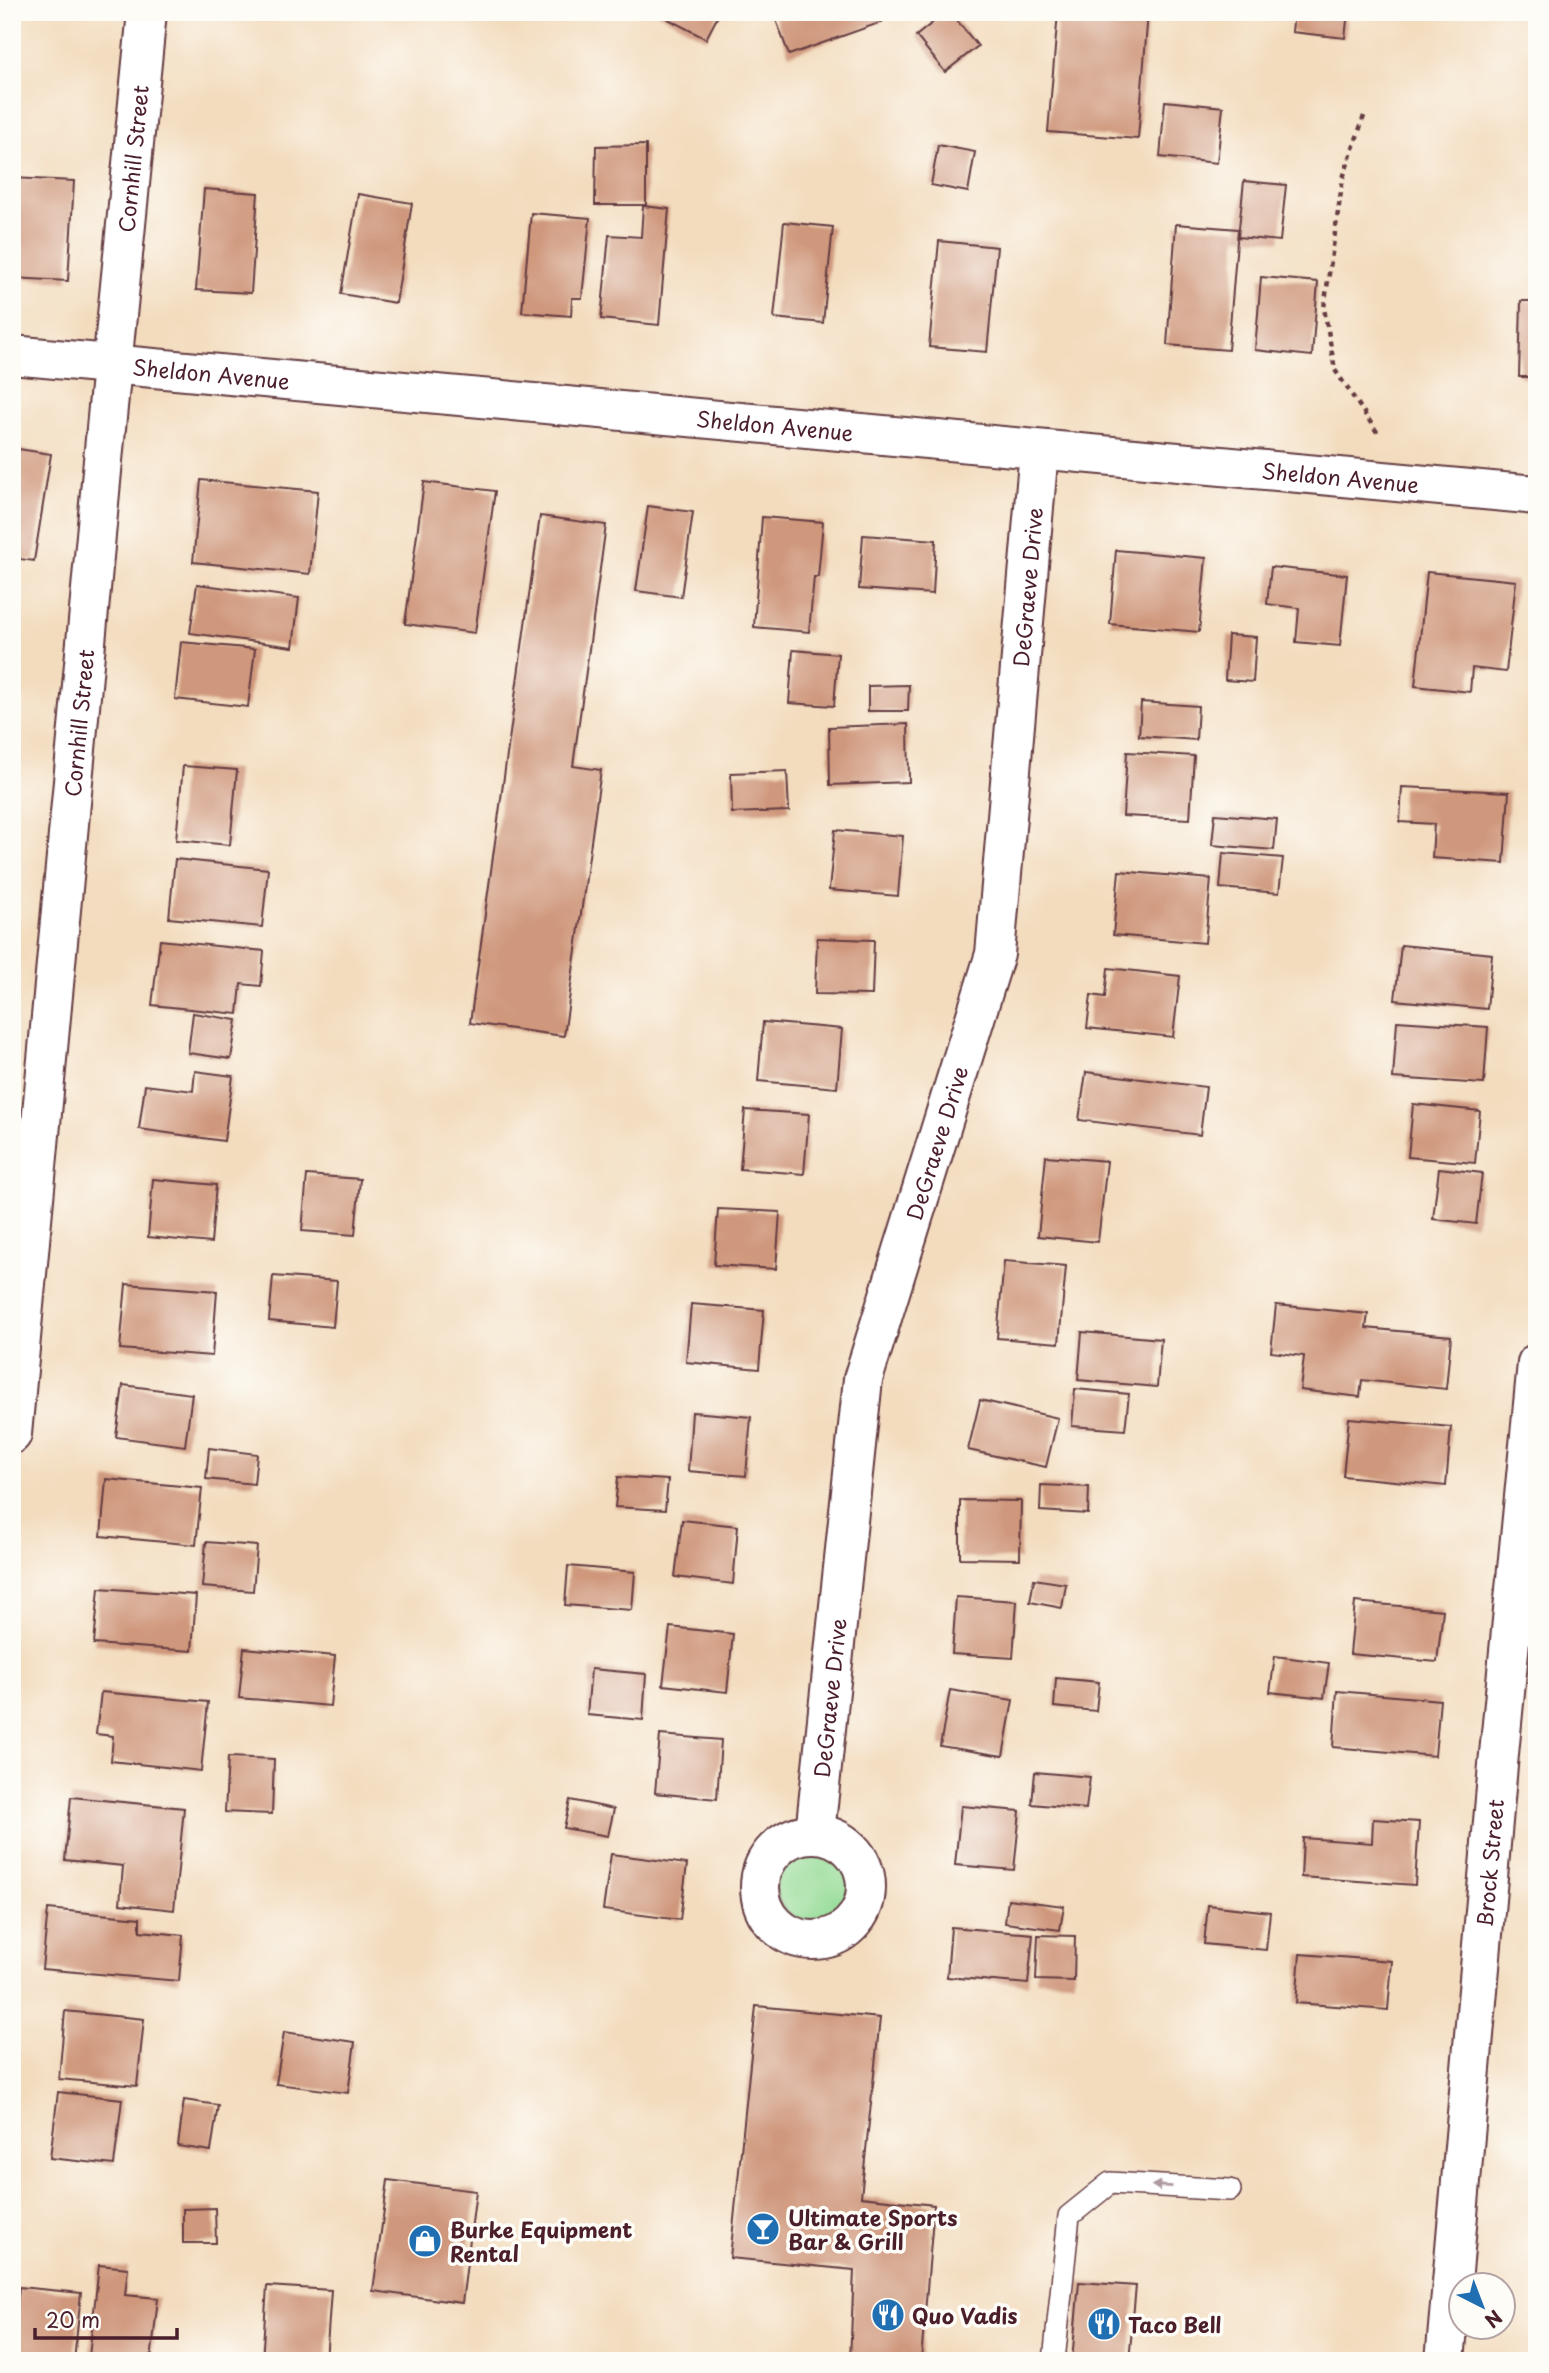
<svg xmlns="http://www.w3.org/2000/svg" width="1549" height="2373" font-family="'Playpen Sans',sans-serif">
  <style>
    .green { fill: #94db96; stroke: #6f7d60; stroke-width: 2 }
    .building { fill: #cf977b }
    .lines { fill: none; stroke-linecap: round; stroke-linejoin: round }
    .lane-casing { stroke: #633b41; stroke-width: 24 }
    .street-casing { stroke: #633b41; stroke-width: 42 }
    .path { stroke: #633b41; stroke-width: 4.5; stroke-dasharray: 5 5; stroke-linecap: butt }
    .lane { stroke: #fff; stroke-width: 21 }
    .street { stroke: #fff; stroke-width: 38 }
    .oneway { fill: #ae9aa0 }
    .labels { text-anchor: middle; dominant-baseline: central; stroke-width: 7; stroke-linejoin: round; paint-order: stroke }
    .street-label { font-size: 21px; fill: #4a1f2b; stroke: #fdfcf7 }
    .poi-label { font-size: 21px; font-weight: bold; fill: #4a1f2b; stroke: #fdfcf7; text-anchor: start }
  </style>
  <rect width="100%" height="100%" fill="#fdfcf7"/>
  <filter id="ink" filterUnits="userSpaceOnUse"><feTurbulence type="fractalNoise" baseFrequency=".0143" numOctaves="2"/><feDisplacementMap in="SourceGraphic" scale="14" xChannelSelector="R" yChannelSelector="G"/><feConvolveMatrix kernelMatrix="1 2 1 2 8 2 1 2 1" color-interpolation-filters="sRGB"/></filter>
  <filter id="wash" filterUnits="userSpaceOnUse"><feTurbulence type="fractalNoise" baseFrequency=".00686" numOctaves="4" result="noise"/><feDisplacementMap in="SourceGraphic" scale="28" xChannelSelector="R" yChannelSelector="G"/><feGaussianBlur stdDeviation="1.57" result="paint"/><feColorMatrix in="noise" values="0 0 0 0 0 0 0 0 0 0 0 0 0 0 0 0 0 1.4 0 .05"/><feComposite in="paint" operator="in"/></filter>
  <g filter="url(#wash)">
    <rect width="100%" height="100%" fill="#f3dcbe"/>
    <circle class="green" cx="813" cy="1884" r="38"/>
    <g id="blocks">
      <g class="building">
        <polygon points="655,12 720,12 706,39"/>
        <polygon points="773,12 878,12 882,22 789,55"/>
        <polygon points="946,12 950,12 978,46 945,72 916,36"/>
        <polygon points="1058,12 1148,12 1138,139 1048,132"/>
        <polygon points="1294,12 1348,12 1345,38 1292,32"/>
        <polygon points="1165,101 1223,107 1217,163 1160,157"/>
        <polygon points="646,145 646,205 595,205 596,146"/>
        <polygon points="938,145 975,152 968,192 931,185"/>
        <polygon points="12,178 74,181 68,281 12,278"/>
        <polygon points="1244,181 1286,185 1280,241 1238,237"/>
        <polygon points="204,189 258,193 251,293 196,290"/>
        <polygon points="358,194 412,203 396,303 341,294"/>
        <polygon points="643,206 669,209 659,325 601,319 609,235 641,237"/>
        <polygon points="531,213 590,218 582,298 572,298 571,316 522,312"/>
        <polygon points="784,222 833,227 823,323 774,318"/>
        <polygon points="1176,224 1238,229 1228,350 1167,345"/>
        <polygon points="939,241 997,247 987,352 929,347"/>
        <polygon points="1261,277 1318,282 1312,356 1255,350"/>
        <polygon points="1521,301 1537,301 1537,377 1519,377"/>
        <polygon points="12,448 51,454 34,561 12,558"/>
        <polygon points="201,480 318,491 310,574 193,562"/>
        <polygon points="424,482 495,491 475,633 405,624"/>
        <polygon points="648,506 693,512 681,597 636,591"/>
        <polygon points="540,516 606,525 573,766 601,770 564,1036 470,1023"/>
        <polygon points="762,517 823,522 818,577 814,577 809,632 754,627"/>
        <polygon points="863,535 936,540 933,594 859,589"/>
        <polygon points="1116,550 1206,558 1199,632 1110,624"/>
        <polygon points="1271,567 1347,575 1340,646 1296,642 1299,608 1267,604"/>
        <polygon points="1427,572 1516,581 1506,672 1472,668 1470,692 1415,686"/>
        <polygon points="197,584 299,598 293,647 190,633"/>
        <polygon points="1228,635 1256,637 1253,682 1225,680"/>
        <polygon points="181,642 255,649 248,707 175,699"/>
        <polygon points="793,650 838,654 834,706 789,703"/>
        <polygon points="909,685 908,711 868,711 868,686"/>
        <polygon points="1141,702 1198,706 1196,740 1139,736"/>
        <polygon points="908,724 909,782 830,785 829,727"/>
        <polygon points="1127,752 1194,756 1190,819 1123,816"/>
        <polygon points="183,766 237,770 230,845 176,840"/>
        <polygon points="787,771 789,811 732,813 731,773"/>
        <polygon points="1402,787 1509,792 1504,863 1432,858 1434,824 1400,822"/>
        <polygon points="1215,814 1277,819 1274,850 1212,845"/>
        <polygon points="835,830 903,836 898,896 829,890"/>
        <polygon points="1223,853 1283,858 1279,893 1220,888"/>
        <polygon points="175,859 268,869 262,927 169,918"/>
        <polygon points="1119,871 1211,879 1205,943 1113,935"/>
        <polygon points="817,938 874,940 872,995 815,994"/>
        <polygon points="160,940 264,951 261,986 241,984 238,1014 152,1005"/>
        <polygon points="1401,945 1492,954 1487,1009 1395,1000"/>
        <polygon points="1108,968 1180,976 1173,1037 1087,1028 1091,995 1105,997"/>
        <polygon points="193,1013 237,1020 231,1059 188,1053"/>
        <polygon points="1397,1021 1488,1027 1484,1084 1393,1078"/>
        <polygon points="763,1022 842,1029 837,1088 758,1081"/>
        <polygon points="195,1071 233,1076 224,1141 139,1129 145,1085 193,1091"/>
        <polygon points="1086,1072 1206,1087 1200,1135 1079,1120"/>
        <polygon points="1413,1104 1480,1111 1475,1163 1408,1157"/>
        <polygon points="745,1110 809,1114 804,1174 740,1169"/>
        <polygon points="1046,1156 1107,1161 1098,1242 1038,1236"/>
        <polygon points="1439,1168 1482,1173 1476,1224 1433,1219"/>
        <polygon points="307,1175 360,1179 355,1235 302,1231"/>
        <polygon points="153,1179 216,1185 211,1243 148,1237"/>
        <polygon points="718,1209 780,1212 776,1269 714,1265"/>
        <polygon points="1004,1261 1066,1266 1059,1343 997,1338"/>
        <polygon points="273,1276 337,1281 333,1327 269,1321"/>
        <polygon points="126,1284 217,1291 212,1356 120,1349"/>
        <polygon points="691,1304 764,1310 759,1369 686,1362"/>
        <polygon points="1276,1305 1368,1314 1366,1328 1451,1336 1446,1389 1362,1380 1360,1397 1300,1390 1304,1356 1271,1352"/>
        <polygon points="1082,1332 1161,1339 1157,1387 1078,1380"/>
        <polygon points="123,1385 192,1394 185,1446 116,1437"/>
        <polygon points="1075,1389 1129,1394 1125,1430 1072,1426"/>
        <polygon points="980,1400 1058,1418 1046,1467 968,1450"/>
        <polygon points="692,1412 751,1417 746,1476 688,1471"/>
        <polygon points="1349,1418 1451,1427 1446,1486 1343,1476"/>
        <polygon points="209,1448 257,1454 254,1484 206,1479"/>
        <polygon points="618,1477 668,1480 665,1510 615,1507"/>
        <polygon points="106,1479 202,1488 196,1545 101,1536"/>
        <polygon points="1041,1485 1089,1487 1088,1514 1040,1511"/>
        <polygon points="960,1500 1021,1501 1020,1559 960,1558"/>
        <polygon points="682,1520 738,1526 733,1584 675,1577"/>
        <polygon points="206,1542 257,1546 253,1591 202,1587"/>
        <polygon points="568,1566 635,1572 632,1610 565,1605"/>
        <polygon points="1034,1579 1066,1584 1062,1608 1030,1602"/>
        <polygon points="99,1588 196,1595 192,1651 94,1644"/>
        <polygon points="956,1597 1017,1601 1013,1658 952,1654"/>
        <polygon points="1355,1602 1443,1610 1437,1662 1350,1654"/>
        <polygon points="670,1627 733,1634 727,1692 663,1685"/>
        <polygon points="244,1648 335,1656 330,1706 239,1698"/>
        <polygon points="1275,1656 1329,1663 1324,1698 1270,1692"/>
        <polygon points="591,1669 646,1674 643,1720 587,1715"/>
        <polygon points="1056,1678 1099,1682 1096,1711 1054,1707"/>
        <polygon points="950,1690 1013,1700 1003,1756 940,1746"/>
        <polygon points="1337,1691 1440,1700 1435,1756 1333,1747"/>
        <polygon points="101,1692 208,1702 201,1771 111,1761 113,1736 96,1734"/>
        <polygon points="660,1735 721,1740 717,1799 655,1793"/>
        <polygon points="228,1757 274,1759 272,1814 225,1812"/>
        <polygon points="1035,1772 1090,1777 1086,1809 1032,1804"/>
        <polygon points="71,1797 184,1808 174,1910 120,1904 123,1866 65,1860"/>
        <polygon points="570,1800 614,1809 608,1836 564,1828"/>
        <polygon points="961,1806 1020,1811 1014,1870 955,1865"/>
        <polygon points="1373,1819 1419,1822 1415,1885 1301,1877 1303,1838 1372,1843"/>
        <polygon points="611,1854 687,1864 680,1920 603,1910"/>
        <polygon points="1008,1899 1064,1906 1060,1930 1005,1923"/>
        <polygon points="1208,1905 1270,1912 1266,1950 1204,1944"/>
        <polygon points="48,1909 140,1918 140,1931 183,1935 179,1981 42,1969"/>
        <polygon points="951,1927 1033,1934 1028,1984 947,1977"/>
        <polygon points="1038,1935 1075,1936 1074,1981 1036,1980"/>
        <polygon points="1300,1954 1392,1961 1388,2010 1296,2003"/>
        <polygon points="756,2006 880,2018 861,2197 934,2205 921,2361 850,2361 854,2270 730,2258"/>
        <polygon points="65,2011 144,2019 137,2086 59,2079"/>
        <polygon points="284,2032 355,2042 348,2093 276,2084"/>
        <polygon points="58,2092 122,2099 114,2165 50,2158"/>
        <polygon points="184,2100 218,2105 211,2151 178,2146"/>
        <polygon points="388,2180 476,2191 462,2303 373,2291"/>
        <polygon points="215,2208 216,2243 183,2243 183,2209"/>
        <polygon points="99,2265 128,2268 125,2295 158,2298 151,2361 89,2357"/>
        <polygon points="1079,2282 1136,2286 1129,2361 1072,2361"/>
        <polygon points="267,2286 331,2290 326,2361 262,2361"/>
        <polygon points="19,2287 81,2293 74,2361 12,2360"/>
      </g>
    </g>
  </g>
  <g filter="url(#ink)">
    <use href="#blocks" fill-opacity="0" stroke="#633b41" stroke-width="2"/>
    <g class="lines">
      <defs>
        <polyline id="lane" points="1054,2361 1069,2216 1110,2183 1230,2190"/>
        <g id="street">
          <path id="s1" d="M12 355 1537 495"/>
          <path id="s2" d="M12 1434 108 407 147 12"/>
          <path id="s3" d="M815 1833 863 1379 995 954 1039 450"/>
          <circle cx="813" cy="1887" r="53"/>
          <path id="s4" d="M1445 2361 1499 1754 1537 1363"/>
        </g>
      </defs>
      <use href="#lane" class="lane-casing"/>
      <use href="#street" class="street-casing"/>
      <polyline class="path" points="1364,116 1343,178 1324,308 1335,370 1379,435"/>
      <use href="#lane" class="lane"/>
      <use href="#street" class="street"/>
    </g>
    <defs><path id="oneway-solid" d="M-6-.8H1V-3.2L6.5 0L1 3.2V.8H-6Z" transform="scale(1.75)"/></defs>
    <use class="oneway" href="#oneway-solid" transform="translate(1162 2186) rotate(-177)"/>
  </g>
  <defs>
    <symbol id="bar-disc" viewBox="-11 -11 22 22"><circle r="9.5" fill="#1f6fb2" stroke="#fdfcf7"/><path d="M-6-5H6L.8 .8V4.5H3.5V6h-7V4.5H-.8V.8Z" fill="#fff"/></symbol>
    <symbol id="shop-disc" viewBox="-11 -11 22 22"><circle r="9.5" fill="#1f6fb2" stroke="#fdfcf7"/><path d="M-5-2.5h2.3a2.7 3.5 0 0 1 5.4 0H5L5.5 6h-11ZM-1.5-2.5h3a1.5 2.3 0 0 0-3 0Z" fill="#fff"/></symbol>
    <symbol id="restaurant-disc" viewBox="-11 -11 22 22"><circle r="9.5" fill="#1f6fb2" stroke="#fdfcf7"/><path d="M-5-6h1v4h1v-4h1v4h1v-4h1v5L-1.5 .5V6h-2V.5L-5-1ZM5-6V6H3V1.5H1.5Q1.5-4 5-6Z" fill="#fff"/></symbol>
  </defs>
  <g fill-rule="evenodd">
    <use href="#bar-disc" x="744" y="2210" width="38" height="38"/>
    <use href="#shop-disc" x="406" y="2222" width="38" height="38"/>
    <use href="#restaurant-disc" x="869" y="2296" width="38" height="38"/>
    <use href="#restaurant-disc" x="1085" y="2305" width="38" height="38"/>
  </g>
  <g class="labels">
    <g class="street-label">
      <text stroke="none"><textPath href="#s2" startOffset="1281">Cornhill Street</textPath></text>
      <text stroke="none"><textPath href="#s1" startOffset="200">Sheldon Avenue</textPath></text>
      <text stroke="none"><textPath href="#s1" startOffset="766">Sheldon Avenue</textPath></text>
      <text stroke="none"><textPath href="#s1" startOffset="1334">Sheldon Avenue</textPath></text>
      <text stroke="none"><textPath href="#s3" startOffset="1270">DeGraeve Drive</textPath></text>
      <text stroke="none"><textPath href="#s2" startOffset="714">Cornhill Street</textPath></text>
      <text stroke="none"><textPath href="#s3" startOffset="704">DeGraeve Drive</textPath></text>
      <text stroke="none"><textPath href="#s3" startOffset="136">DeGraeve Drive</textPath></text>
      <text stroke="none"><textPath href="#s4" startOffset="500">Brock Street</textPath></text>
    </g>
    <g class="poi-label">
      <text x="788" y="2217">Ultimate Sports<tspan x="788" dy="24">Bar &amp; Grill</tspan></text>
      <text x="450" y="2229">Burke Equipment<tspan x="450" dy="24">Rental</tspan></text>
      <text x="912" y="2315">Quo Vadis</text>
      <text x="1128" y="2324">Taco Bell</text>
    </g>
  </g>
  <rect width="1549" height="2373" fill="none" stroke="#fdfcf7" stroke-width="42"/>
  <g transform="translate(1482 2306) rotate(138)"><circle r="33" fill="#fdfcf7" stroke="#b5a4a5" stroke-width="2"/>
  <path d="M0-5L12 26L0 18L-12 26Z" fill="#1f6fb2"/>
  <text y="-10" font-size="19" font-weight="bold" text-anchor="middle" fill="#4a1f2b">N</text>
  </g>
  <path d="M35 2328v10h142v-10" fill="none" stroke="#4a1f2b" stroke-width="3.5"/>
  <text x="46" y="2328" font-size="21" fill="#4a1f2b" stroke="#fdfcf7" stroke-width="5" paint-order="stroke">20 m</text>
</svg>
